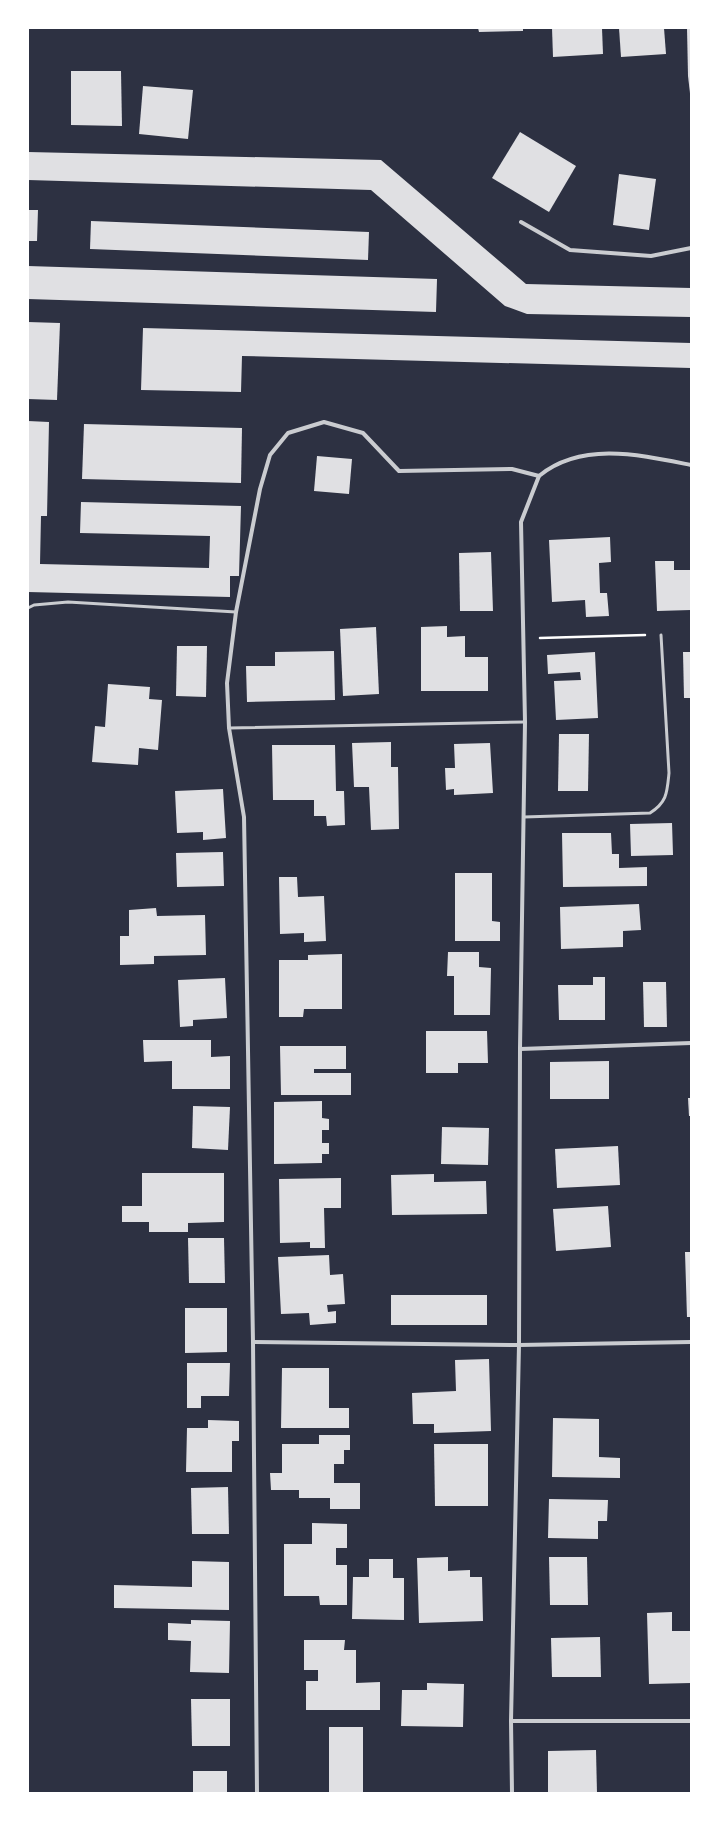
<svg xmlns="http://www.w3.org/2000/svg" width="719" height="1821" font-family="Manrope,sans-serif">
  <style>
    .building { fill: #e0e0e3 }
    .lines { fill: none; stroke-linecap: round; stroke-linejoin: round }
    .path { stroke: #fff; stroke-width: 2.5 }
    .service { stroke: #caccd0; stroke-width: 3 }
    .minor { stroke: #caccd0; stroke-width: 4 }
  </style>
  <rect width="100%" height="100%" fill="#2d3142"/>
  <g class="building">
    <polygon points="478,28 523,28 523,31 479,32"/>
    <polygon points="552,28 602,28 603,54 553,57"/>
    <polygon points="619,28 664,28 666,54 621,57"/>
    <polygon points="687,28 691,28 691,102 688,76"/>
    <polygon points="71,71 121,71 122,126 71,125"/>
    <polygon points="143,86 193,90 188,139 139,134"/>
    <polygon points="520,132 576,166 549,212 492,178"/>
    <polygon points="28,152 381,160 526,284 691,288 691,317 527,314 505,306 371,190 28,180"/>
    <polygon points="619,174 656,179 649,230 613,225"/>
    <polygon points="28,210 38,210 37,241 28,241"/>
    <polygon points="91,221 369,232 368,260 90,249"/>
    <polygon points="28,266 437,279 436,312 28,299"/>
    <polygon points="28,322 60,323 57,400 28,399"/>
    <polygon points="143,328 691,343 691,368 242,356 241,392 141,390"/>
    <polygon points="28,421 49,422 47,516 41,516 40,564 209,568 210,536 80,533 81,502 241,506 239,576 230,576 230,597 28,592"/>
    <polygon points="84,424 242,428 241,483 82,479"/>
    <polygon points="317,456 352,459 349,494 314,491"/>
    <polygon points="610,537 611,562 599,563 600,593 607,593 609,616 586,617 585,600 552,602 549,540"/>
    <polygon points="491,552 493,611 460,611 459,553"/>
    <polygon points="655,561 674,561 674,570 691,570 691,610 657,611"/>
    <polygon points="447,626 447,637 465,636 465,657 488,657 488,691 421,691 421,627"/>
    <polygon points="376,627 379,694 343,696 340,629"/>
    <polygon points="177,646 207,646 206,697 176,696"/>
    <polygon points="334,651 335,700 247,702 246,666 275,666 275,652"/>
    <polygon points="595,652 598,718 556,720 554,681 581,680 580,672 548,674 547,655"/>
    <polygon points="683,652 691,652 691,698 684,698"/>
    <polygon points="108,684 150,687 149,699 162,700 158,750 139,748 138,765 92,762 95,726 105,727"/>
    <polygon points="559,734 589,734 588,791 558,791"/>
    <polygon points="391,742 391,767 398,767 399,829 371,830 369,787 354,787 352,743"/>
    <polygon points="490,743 493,793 454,795 454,789 446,790 445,768 455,768 454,744"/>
    <polygon points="272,745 335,745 336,791 344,791 345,825 327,826 326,816 314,816 314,800 273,800"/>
    <polygon points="223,789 226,838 203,840 203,832 177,833 175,791"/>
    <polygon points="672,823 673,855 631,856 630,824"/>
    <polygon points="562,833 611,833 612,854 619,854 619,868 647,867 647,886 563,887"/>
    <polygon points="223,852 224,886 177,887 176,853"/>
    <polygon points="455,873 492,873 492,921 500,922 500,941 455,941"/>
    <polygon points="279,877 297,877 298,897 324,896 326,941 304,942 304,933 280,934"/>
    <polygon points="639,904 641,930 623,931 623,947 561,949 560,907"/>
    <polygon points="156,908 157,916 205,915 206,955 154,956 154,964 120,965 120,936 129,936 129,910"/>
    <polygon points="448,952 479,952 479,967 491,968 490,1015 454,1015 454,976 447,976"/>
    <polygon points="342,954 342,1009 304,1009 303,1017 279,1017 279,960 308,960 308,955"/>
    <polygon points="593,977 605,977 605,1020 559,1020 558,985 593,985"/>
    <polygon points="225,978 227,1018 193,1020 193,1026 180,1027 178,980"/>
    <polygon points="643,982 666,982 667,1027 644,1027"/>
    <polygon points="426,1031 487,1031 488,1063 458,1063 458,1073 426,1073"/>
    <polygon points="143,1040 211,1040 211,1057 230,1056 230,1089 172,1089 172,1061 144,1062"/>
    <polygon points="280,1046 346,1046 346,1069 314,1069 314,1073 351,1073 351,1095 281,1095"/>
    <polygon points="609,1061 609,1099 550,1099 550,1062"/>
    <polygon points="688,1098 691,1098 691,1116 689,1116"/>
    <polygon points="322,1101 322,1118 329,1119 329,1130 322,1130 322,1143 329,1143 329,1154 322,1154 322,1163 274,1164 274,1102"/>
    <polygon points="193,1106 230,1107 228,1150 192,1148"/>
    <polygon points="442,1127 489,1128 488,1165 441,1164"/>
    <polygon points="618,1146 620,1185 557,1188 555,1149"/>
    <polygon points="142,1173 224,1173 224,1222 188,1223 188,1232 149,1232 149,1222 122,1222 122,1206 142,1206"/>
    <polygon points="434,1174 434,1182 486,1181 487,1214 392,1215 391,1175"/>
    <polygon points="341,1178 341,1208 324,1208 325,1248 310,1248 310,1242 280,1243 279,1179"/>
    <polygon points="608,1206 611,1247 556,1251 553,1209"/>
    <polygon points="188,1238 224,1238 225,1283 189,1283"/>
    <polygon points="685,1252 691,1252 691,1317 687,1317"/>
    <polygon points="329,1255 330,1275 343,1274 345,1304 327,1305 328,1312 336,1311 336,1323 310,1325 309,1313 281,1314 278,1257"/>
    <rect x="391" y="1295" width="96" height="30"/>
    <polygon points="185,1308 227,1308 227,1352 185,1353"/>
    <polygon points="489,1359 491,1431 434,1433 434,1424 413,1424 412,1393 456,1391 455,1360"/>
    <polygon points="187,1363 230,1363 229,1396 201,1396 201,1408 187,1408"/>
    <polygon points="282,1368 329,1368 329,1408 349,1408 349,1428 281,1428"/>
    <polygon points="553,1418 599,1419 599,1457 620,1458 620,1478 552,1477"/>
    <polygon points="208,1420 239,1421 239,1441 232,1441 232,1472 186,1472 187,1428 208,1428"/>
    <polygon points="319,1435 350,1435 350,1450 344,1450 344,1464 334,1464 334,1483 360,1483 360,1509 330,1509 330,1498 299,1498 299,1490 271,1490 270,1473 282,1473 282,1444 319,1444"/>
    <polygon points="434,1444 488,1444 488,1506 435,1506"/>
    <polygon points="228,1487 229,1534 192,1534 191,1488"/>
    <polygon points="549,1499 608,1500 607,1521 598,1521 598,1539 548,1538"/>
    <polygon points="312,1523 347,1524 347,1548 336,1548 336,1565 347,1565 347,1605 320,1605 319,1596 284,1596 284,1544 312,1544"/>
    <polygon points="448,1557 448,1571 470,1570 470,1577 482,1577 483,1621 419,1623 417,1558"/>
    <polygon points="549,1557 587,1557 588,1605 550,1605"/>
    <polygon points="369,1559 393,1559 393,1578 404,1578 404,1620 352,1619 353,1577 369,1577"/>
    <polygon points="192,1561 229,1562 229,1610 114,1608 114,1585 192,1587"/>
    <polygon points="672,1612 672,1631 691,1631 691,1683 649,1684 647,1613"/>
    <polygon points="191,1620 230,1621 229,1673 190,1672 191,1641 168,1640 168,1623 191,1624"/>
    <polygon points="600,1637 601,1677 552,1677 551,1638"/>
    <polygon points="304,1640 345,1640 344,1650 356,1650 356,1683 380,1682 380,1710 306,1710 306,1681 318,1681 318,1670 304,1670"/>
    <polygon points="427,1683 464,1684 463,1727 401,1726 402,1690 427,1690"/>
    <polygon points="191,1699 230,1699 230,1746 192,1746"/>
    <polygon points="329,1727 363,1727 363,1793 329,1792"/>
    <polygon points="596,1750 597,1793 548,1793 548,1751"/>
    <rect x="193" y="1771" width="34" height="22"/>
  </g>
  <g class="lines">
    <polyline class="path" points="540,638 645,635"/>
    <g class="service">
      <polyline points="28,608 34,605 68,602 236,612"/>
      <polyline points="229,728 525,722"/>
      <path d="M524 817 650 813C667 802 667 793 669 773L661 635"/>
    </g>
    <g class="minor">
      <polyline points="521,222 570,250 651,256 691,248"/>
      <polyline points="520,1049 691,1043"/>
      <polyline points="253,1342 519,1345 691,1342"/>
      <polyline points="511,1721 691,1721"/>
      <path d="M257 1793 253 1342 244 817 229 728 227 683 236 612 260 489 270 455 288 433 324 422 363 433 399 471 512 469 539 476C582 441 641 455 691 465"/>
      <polyline points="512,1793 511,1721 519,1345 520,1049 525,722 521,522 539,476"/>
    </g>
  </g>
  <rect width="719" height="1821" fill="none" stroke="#ffffff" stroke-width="58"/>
</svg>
